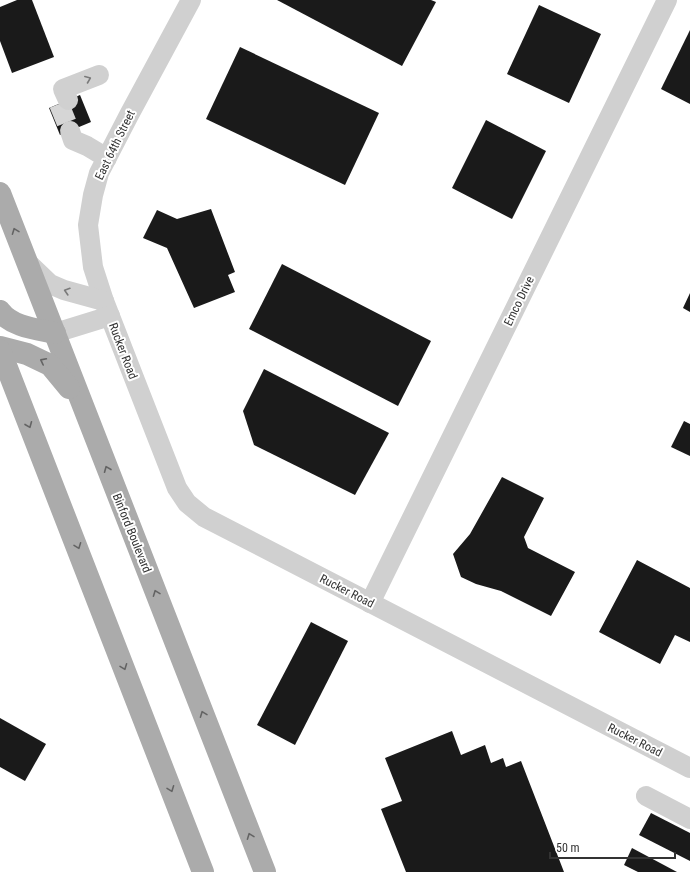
<svg xmlns="http://www.w3.org/2000/svg" width="690" height="872" font-family="'Roboto Condensed',sans-serif">
  <style>
    .building { fill: #1a1a1a }
    .lines { fill: none; stroke-linecap: round; stroke-linejoin: round }
    .minor-tunnel { stroke: #d6d6d6; stroke-width: 20; stroke-dasharray: 20 10; stroke-linecap: butt }
    .minor { stroke: #d0d0d0; stroke-width: 20 }
    .major { stroke: #ababab; stroke-width: 22 }
    .oneway { stroke: #7a7a7a }
    .oneway2 { stroke: #636363 }
    .labels { text-anchor: middle; dominant-baseline: central; stroke-width: 4; stroke-linejoin: round; paint-order: stroke }
    .street-label { font-size: 12px; fill: #333; stroke: #fff }
  </style>
  <rect width="100%" height="100%" fill="#fff"/>
  <g class="building">
    <polygon points="17,0 32,0 54,57 12,73 0,41 0,7"/>
    <polygon points="277,0 431,0 436,2 402,66"/>
    <polygon points="539,5 601,34 569,103 507,74"/>
    <polygon points="690,30 690,104 661,89"/>
    <polygon points="240,47 379,113 345,185 206,119"/>
    <polygon points="80,95 91,122 60,135 49,108"/>
    <polygon points="486,120 546,151 512,219 452,188"/>
    <polygon points="211,209 235,272 228,275 235,292 194,308 167,248 143,238 157,210 177,219"/>
    <polygon points="282,264 431,341 398,406 249,329"/>
    <polygon points="690,293 690,312 683,308"/>
    <polygon points="264,369 389,433 355,495 254,445 243,411"/>
    <polygon points="684,421 690,424 690,456 671,447"/>
    <polygon points="502,477 544,498 524,537 528,548 575,572 551,616 501,591 476,584 461,577 453,554 470,534"/>
    <polygon points="637,560 690,588 690,642 675,635 660,664 599,632"/>
    <polygon points="311,622 348,641 295,745 257,725"/>
    <polygon points="0,718 46,744 25,781 0,767"/>
    <polygon points="452,731 461,755 485,745 491,763 503,758 506,767 521,761 564,872 406,872 381,809 402,801 385,758"/>
    <polygon points="651,813 690,833 690,861 639,835"/>
    <polygon points="632,848 677,872 638,872 624,865"/>
  </g>
  <g class="lines">
    <polyline class="minor-tunnel" points="59,104 70,131"/>
    <g class="minor">
      <polyline points="191,0 129,115 99,173 93,195 88,225 93,267 104,301 177,488 187,503 204,517 690,768"/>
      <polyline points="68,100 63,89 99,75"/>
      <polyline points="70,131 73,140 87,146 107,158"/>
      <polyline points="27,262 50,284 64,290 104,301"/>
      <polyline points="55,333 110,316"/>
      <polyline points="370,603 667,0"/>
      <polyline points="646,796 690,819"/>
    </g>
    <g class="major">
      <polyline points="0,193 265,872"/>
      <path d="M0 311C12 327 36 329 55 333"/>
      <polyline points="0,347 27,354 50,365 69,388"/>
      <polyline points="0,350 203,872"/>
    </g>
  </g>
  <defs><path id="oneway-chevron" d="M-2-3.5L2.5 0L-2 3.5" fill="none" stroke-width="1.6" stroke-linecap="round" stroke-linejoin="round"/></defs>
  <g class="oneway">
    <use href="#oneway-chevron" transform="translate(88 79) rotate(-22)"/>
    <use href="#oneway-chevron" transform="translate(67 291) rotate(-163)"/>
  </g>
  <g class="oneway2">
    <use href="#oneway-chevron" transform="translate(15 231) rotate(-111)"/>
    <use href="#oneway-chevron" transform="translate(43 361) rotate(-153)"/>
    <use href="#oneway-chevron" transform="translate(29 425) rotate(68)"/>
    <use href="#oneway-chevron" transform="translate(107 469) rotate(-112)"/>
    <use href="#oneway-chevron" transform="translate(78 546) rotate(69)"/>
    <use href="#oneway-chevron" transform="translate(156 593) rotate(-111)"/>
    <use href="#oneway-chevron" transform="translate(124 667) rotate(69)"/>
    <use href="#oneway-chevron" transform="translate(203 714) rotate(-111)"/>
    <use href="#oneway-chevron" transform="translate(171 789) rotate(69)"/>
    <use href="#oneway-chevron" transform="translate(250 836) rotate(-111)"/>
  </g>
  <g class="labels">
    <g class="street-label">
      <text transform="translate(115 145) rotate(-64)">East 64th Street</text>
      <text transform="translate(519 301) rotate(-64)">Emco Drive</text>
      <text transform="translate(123 351) rotate(69)">Rucker Road</text>
      <text transform="translate(132 533) rotate(68)">Binford Boulevard</text>
      <text transform="translate(347 591) rotate(27)">Rucker Road</text>
      <text transform="translate(635 740) rotate(27)">Rucker Road</text>
    </g>
  </g>
  <path d="M550 852v6h125v-6" fill="none" stroke="#333333" stroke-width="2"/>
  <text x="556" y="852" font-size="12" fill="#333333" stroke="#ffffff" stroke-width="3" paint-order="stroke">50 m</text>
</svg>
